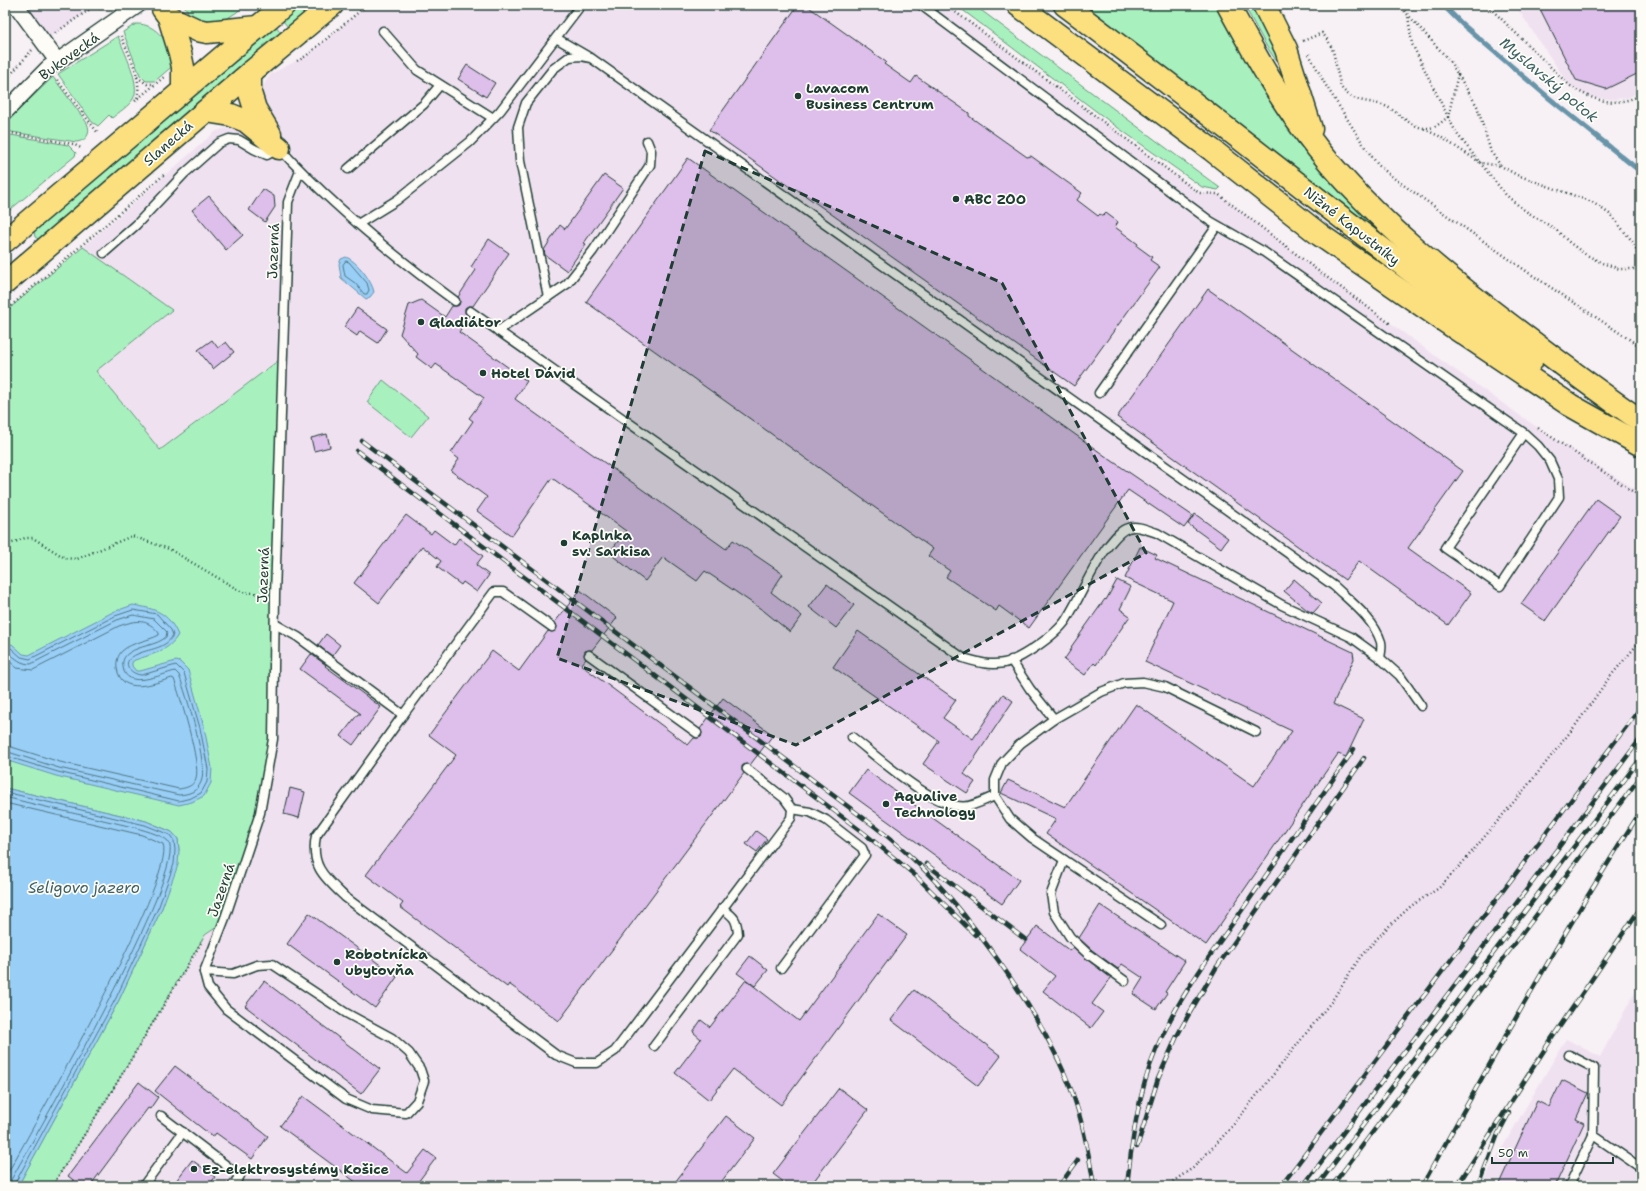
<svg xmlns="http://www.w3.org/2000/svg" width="1646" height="1191" font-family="'Shantell Sans',sans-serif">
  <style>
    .built { fill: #f0e1f1 }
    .green { fill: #a8f1bf; stroke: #64977a }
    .water { fill: #99cef7; stroke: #6894a9 }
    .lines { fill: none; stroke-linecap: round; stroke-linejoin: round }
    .shore { stroke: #507782; stroke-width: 1 }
    .stream { stroke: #6894a9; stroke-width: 5 }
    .building { fill: #debeea; stroke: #1f3d34 }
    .lane-casing { stroke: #1f3d34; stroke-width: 11 }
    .street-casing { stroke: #1f3d34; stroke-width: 18 }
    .highway-casing { stroke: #1f3d34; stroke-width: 25 }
    .path { stroke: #1f3d34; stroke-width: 2.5; stroke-dasharray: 1 3; stroke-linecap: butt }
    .lane { stroke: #fdfcf7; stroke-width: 8 }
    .street { stroke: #fdfcf7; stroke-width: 15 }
    .highway { stroke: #fce080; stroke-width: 22 }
    .rail-casing { stroke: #1f3d34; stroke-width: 4.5 }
    .rail { stroke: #fdfcf7; stroke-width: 3; stroke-dasharray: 9; stroke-linecap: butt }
    .marked { fill: #1f3d34; fill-opacity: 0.2; stroke: #1f3d34; stroke-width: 3; stroke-dasharray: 8 5; stroke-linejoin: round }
    .poi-dot { fill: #1f3d34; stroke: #fdfcf7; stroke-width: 1.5 }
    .labels { text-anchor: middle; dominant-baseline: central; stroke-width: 3.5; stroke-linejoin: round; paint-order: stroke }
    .street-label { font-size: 14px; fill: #1f3d34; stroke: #fdfcf7 }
    .poi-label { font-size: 14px; font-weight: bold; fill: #1f3d34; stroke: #fdfcf7; text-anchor: start }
    .water-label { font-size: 15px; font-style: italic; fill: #3e6165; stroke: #fdfcf7 }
  </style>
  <rect width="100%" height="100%" fill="#f7f0f4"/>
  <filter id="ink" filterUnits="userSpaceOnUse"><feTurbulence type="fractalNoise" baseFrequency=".025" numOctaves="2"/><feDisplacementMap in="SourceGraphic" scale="8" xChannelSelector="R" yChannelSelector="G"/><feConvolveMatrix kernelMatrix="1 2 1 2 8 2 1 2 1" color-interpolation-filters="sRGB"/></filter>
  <g filter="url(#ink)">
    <g class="built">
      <polygon points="16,5 96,5 43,42"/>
      <polygon points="368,5 946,5 1199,193 1218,194 1313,267 1438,358 1545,433 1641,493 1641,738 1303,1186 52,1186 115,1086 206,935 223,923 282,358 160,450 95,371 172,310 83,247 215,132 225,128 243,131 266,111 262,94 263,86 271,74 306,56"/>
      <polygon points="1515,5 1641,5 1641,91 1627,98 1613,99 1596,98 1584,94 1569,85"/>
      <polygon points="1641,981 1641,1186 1480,1186 1566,1039 1600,1057"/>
    </g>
    <g class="green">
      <polygon points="184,5 245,5 237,12 214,27 190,16"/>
      <polygon points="298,5 318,5 289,28 282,20 286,15"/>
      <polygon points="956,5 974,5 1220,188 1218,190 1202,187 1117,127"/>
      <polygon points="1084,5 1216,5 1267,97 1286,124 1378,227 1375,228"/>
      <polygon points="1244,5 1254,5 1283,67 1281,68 1267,47"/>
      <path d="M136 24C157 23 170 45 176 63L155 81H146L140 75 123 32Z"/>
      <polygon points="274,26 276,26 282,34 40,240 35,237 34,231"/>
      <path d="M118 36C123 50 142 85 133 99 129 106 119 112 112 118L109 115 98 126 92 122 58 74Z"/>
      <path d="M53 77 87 123C91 132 88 140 77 142L5 131V123Z"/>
      <polygon points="5,134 68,145 76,153 75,156 5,214"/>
      <polygon points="83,247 172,310 96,371 160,450 283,357 273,739 261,808 223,923 205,935 115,1086 52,1186 18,1186 119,1000 162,908 179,850 178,839 172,832 146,821 5,788 5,312"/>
      <polygon points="383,380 428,416 411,437 367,402"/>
    </g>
    <g class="water">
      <path d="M346 257C357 261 372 281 374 292L370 297 366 299 341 278 339 264 341 259Z"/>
      <path d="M133 605C156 609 168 612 178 635 168 652 152 654 135 660L132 662V666L136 671H140L176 661 180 662 188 670 204 727 212 768 211 783 204 796 192 802 179 805 56 776 5 760V645L12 644 23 654 29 655 113 612Z"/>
      <polygon points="5,788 146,821 172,832 178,839 179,850 178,865 162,908 119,1000 18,1186 5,1186"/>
    </g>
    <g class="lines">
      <g class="shore">
        <polygon points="346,261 349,262 367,283 369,290 367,294 364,294 355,283 345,276 343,265"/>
        <path d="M5 649 11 648 21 657 30 659 115 616 133 610 157 614 171 630 173 635C165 651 145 648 132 657 121 664 132 675 142 675L176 665 184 673 200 728 208 769 207 782 201 793 191 798 179 801 58 772 5 756"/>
        <path d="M5 654C15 653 16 664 31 664L117 620 133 615 154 619 167 632 166 637C156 646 140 645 129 653 124 656 122 661 123 667 126 691 162 674 175 671L179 675C186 694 209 765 201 782 197 792 189 794 179 795L59 768 5 751"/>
        <path d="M5 660H8L17 668 33 670 119 626C136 620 147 618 159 633V635C148 641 132 642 122 651 118 655 116 662 117 668 121 697 155 683 172 678L174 679C180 696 201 764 196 778 194 786 186 788 179 789L60 762 5 745"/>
        <polyline points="5,792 145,825 170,835 174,841 175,850 174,864 159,906 116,998 15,1183 14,1186"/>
        <path d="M5 797C36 805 68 812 99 819 114 823 158 831 168 841 191 865 32 1142 11 1180L9 1186"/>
        <path d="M5 803 142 835 163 844C177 876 29 1134 5 1178"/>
      </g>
      <polyline class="stream" points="1443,5 1462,24 1549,98 1641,172"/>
    </g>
    <g class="building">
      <polygon points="798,5 806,5 886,62 884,64 911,83 916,76 969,113 969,116 1027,157 1031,156 1082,193 1077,200 1098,216 1100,214 1103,216 1106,213 1118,222 1115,227 1138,244 1137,246 1152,257 1150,260 1160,267 1074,386 796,189 794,190 709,130"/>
      <polygon points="1538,5 1641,5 1641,72 1606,89 1576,80"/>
      <polygon points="467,65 495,83 486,97 458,79"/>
      <polygon points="688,158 1108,458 1193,516 1184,528 1128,490 1029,628 999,606 996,611 946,577 950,571 928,556 933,549 586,302"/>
      <polygon points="604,175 623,188 584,243 586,244 567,271 545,255 544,250 560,225 565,229"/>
      <polygon points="263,189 274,196 275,207 265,222 249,210"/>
      <polygon points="209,196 243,235 226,250 192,210"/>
      <polygon points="489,239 509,253 473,306 468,306 465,308 465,313 467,315 459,327 461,329 459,332 527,381 515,399 726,549 733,540 783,574 771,592 802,616 790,632 764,611 705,571 697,581 663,557 645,581 609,553 626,531 552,478 512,536 477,511 487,497 451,471 459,459 451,453 473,421 469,418 484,398 436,364 432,369 416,357 418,354 400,334 409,305 421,300 445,317 452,306 457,306 459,305 460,301 458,297 476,270 471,267"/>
      <polygon points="1208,289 1463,471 1408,548 1471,593 1448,625 1359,561 1345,580 1117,417"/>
      <polygon points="357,308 387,329 378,343 360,331 357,336 344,327"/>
      <polygon points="212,340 218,348 226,342 234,352 213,369 198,350"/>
      <polygon points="327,434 330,447 314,451 311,438"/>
      <polygon points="1596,499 1620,516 1545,621 1521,604"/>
      <polygon points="1195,514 1228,538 1221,548 1188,524"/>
      <polygon points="406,515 431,534 434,530 454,545 459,538 483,556 476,565 489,575 477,592 463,582 461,585 437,567 441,561 422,546 379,603 354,583"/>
      <polygon points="1140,547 1157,555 1155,558 1353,652 1354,659 1333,704 1364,719 1346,757 1338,754 1206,945 1046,834 1056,819 1001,793 1008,780 1065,807 1136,704 1254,786 1292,731 1145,662 1173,601 1125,578"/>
      <polygon points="1294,579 1322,603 1313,613 1307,610 1284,591"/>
      <polygon points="1117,580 1131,587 1120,609 1130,616 1096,665 1094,663 1085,675 1064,660 1072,648 1071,647 1105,599 1106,600"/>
      <polygon points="827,584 854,605 836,628 809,607"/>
      <polygon points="580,590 617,618 592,650 589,650 585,651 584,655 586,659 581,665 688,745 694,738 697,738 701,737 702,733 700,729 723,698 773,735 750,765 745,764 742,766 742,771 744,773 559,1021 509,984 507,987 400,907 403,903 366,875 456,755 429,735 473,676 492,651 519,671 548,631 552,632 556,630 557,627 555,622"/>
      <polygon points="858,631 956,700 943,718 973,739 1003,694 1013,701 964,774 975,782 967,793 923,764 939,741 833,667"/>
      <polygon points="326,634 340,645 332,656 318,645"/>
      <polygon points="311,654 326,665 325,666 381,707 353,745 341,736 358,714 361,714 300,669"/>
      <polygon points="866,770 1019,880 1002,904 849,793"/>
      <polygon points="290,788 305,792 299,818 284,814"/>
      <polygon points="756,831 767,839 757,852 746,844"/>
      <polygon points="1100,905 1185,961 1165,992 1167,993 1156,1009 1133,994 1143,978 1122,964 1118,969 1092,950 1079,938"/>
      <polygon points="309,913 397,977 375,1008 287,944"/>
      <polygon points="878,914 907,935 781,1105 733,1069 709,1100 675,1073 701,1039 693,1032 701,1020 710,1027 746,980 799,1021"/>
      <polygon points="1037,926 1070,951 1073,947 1085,958 1111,978 1092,1004 1103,1012 1091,1028 1043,991 1055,976 1020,949"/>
      <polygon points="750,956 768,970 755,986 737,973"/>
      <polygon points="264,981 380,1069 361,1094 245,1006"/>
      <polygon points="914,990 1001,1056 978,1086 891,1020"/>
      <polygon points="175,1066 268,1136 252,1159 216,1133 213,1137 155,1091"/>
      <polygon points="1562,1080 1588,1093 1576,1119 1584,1123 1555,1186 1498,1186 1537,1101 1549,1107"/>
      <polygon points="139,1082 158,1097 150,1109 148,1108 90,1186 81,1186 68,1176"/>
      <polygon points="839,1088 868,1110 810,1186 789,1186 773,1174"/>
      <polygon points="303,1096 407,1173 425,1150 436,1158 418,1182 424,1186 361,1186 280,1126"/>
      <polygon points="726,1116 755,1138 718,1186 672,1186"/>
      <polygon points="192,1160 215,1177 209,1186 172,1186"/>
    </g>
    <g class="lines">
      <defs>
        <g id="lane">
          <polyline points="921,5 1210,221 1264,252 1524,433 1538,446 1550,461 1558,479 1559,497 1500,586 1445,548 1524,433"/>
          <polyline points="383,31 417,70 493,118"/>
          <polyline points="556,38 587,56"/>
          <polyline points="348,169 424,104 440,85"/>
          <polyline points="358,224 397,200 470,142 500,111 581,5"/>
          <path d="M104 253 136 225 184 174 219 143 229 139 239 140 254 149 267 155 279 148C332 205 392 255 455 301"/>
          <polyline points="548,297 567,284 593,251 650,165 651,151 647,141"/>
          <path d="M470 311 963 658C977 662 989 666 1004 663 1020 660 1057 634 1066 620 1081 596 1091 569 1108 546 1113 540 1120 530 1128 528 1138 525 1147 530 1157 533L1282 605 1351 637 1380 658 1400 676 1421 706"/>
          <path d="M498 331 548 297 520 161 518 127 526 103 553 69 569 57 581 56 591 58 1334 586C1351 602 1374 619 1381 642 1382 647 1381 653 1380 658"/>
          <polyline points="1099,393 1217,226"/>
          <path d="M275 624 298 637 403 715 316 836C310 866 325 878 345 897L556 1055 576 1063H597L615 1051 791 818 792 809 784 798 747 769"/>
          <polyline points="589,655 697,733"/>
          <polyline points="1011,660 1030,689 1054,719 1101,692 1124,683 1143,682 1165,687 1256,732"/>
          <polyline points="403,715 494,592 503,592 552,627"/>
          <polyline points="1054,719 1021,743 1002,763 995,780 995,796 1010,819 1032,838 1161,925"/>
          <path d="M852 737C878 757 936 812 969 806 978 804 987 799 995 796"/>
          <polyline points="1064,860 1051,894 1054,912 1070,937 1088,954 1125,981"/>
          <polygon points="272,964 346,1013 392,1038 409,1053 420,1069 424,1081 417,1101 406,1113 372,1110 346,1099 226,1009 208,987 204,972 233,974 257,965"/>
          <polyline points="781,968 865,855 862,848 826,820 810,812 792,809"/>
          <polyline points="204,972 225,918 260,813 273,739 275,595 288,202 300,171"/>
          <path d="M654 1046 738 934C737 919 734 917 722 908"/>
          <polyline points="1569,1055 1594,1068 1593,1135"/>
          <polyline points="161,1116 240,1176 232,1186"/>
          <polyline points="143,1186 183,1132"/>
          <polyline points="1569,1186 1593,1135 1641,1168"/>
        </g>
        <g id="street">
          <polyline points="16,5 58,62"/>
          <polyline points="5,112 48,68 138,5"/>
        </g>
        <g id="highway">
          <polyline points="1018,5 1212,150 1320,235 1446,322 1570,405 1641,445"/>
          <path d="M1065 5C1222 122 1373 245 1531 362"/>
          <path d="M1228 5C1255 55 1282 104 1318 149 1377 222 1451 281 1526 337 1564 366 1602 394 1641 421"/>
          <polyline points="1264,5 1286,49 1311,129"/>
          <polyline points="163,9 169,17 180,53 183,67 183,90"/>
          <polyline points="169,17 197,30 207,32 258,27"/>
          <polyline points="250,73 250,93 255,109 270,134"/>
          <polyline points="206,111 231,115 246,121 279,148"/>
          <polyline points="5,241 284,5"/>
          <polyline points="5,283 250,73 332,5"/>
        </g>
      </defs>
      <use href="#lane" class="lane-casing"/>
      <use href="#street" class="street-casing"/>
      <use href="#highway" class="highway-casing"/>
      <g class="path">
        <polyline points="98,5 102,11"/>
        <polyline points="946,5 1199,193 1218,194 1313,267 1392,325"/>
        <polyline points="1399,5 1449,60 1477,106 1491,152 1501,166 1517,175 1592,202 1611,215 1632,241 1641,259"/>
        <path d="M1487 5 1569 85C1593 101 1614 108 1641 95"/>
        <polyline points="246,9 250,5"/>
        <polyline points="55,33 96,5"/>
        <path d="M121 36C129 55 144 80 136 101"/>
        <path d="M1303 41 1322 33C1335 47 1334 58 1338 75 1339 79 1340 84 1341 87 1352 103 1367 100 1382 105 1397 109 1408 127 1425 128 1435 129 1440 123 1448 117L1412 44 1408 16"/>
        <polyline points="1309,54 1325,84 1365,147 1378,165 1395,179 1529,273 1641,347"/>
        <polyline points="297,61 306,56 367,5"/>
        <polyline points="1458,74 1448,117 1457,134 1506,195 1524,210 1555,229 1570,243 1585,254 1602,263 1620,269 1641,269"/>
        <polyline points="137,77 147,84 155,84"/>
        <polyline points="57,80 98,133"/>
        <polyline points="5,81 32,50"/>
        <polyline points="135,101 164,77"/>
        <polyline points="1424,129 1439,136 1481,163 1501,166"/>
        <polyline points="5,132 73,144 81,148"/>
        <polyline points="5,311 166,173"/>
        <polyline points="1538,428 1641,497"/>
        <polyline points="5,546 25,538 33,538 65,558 77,559 132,536 169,549 242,592 265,594"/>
        <polyline points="52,1186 115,1086 201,943"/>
        <polyline points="1166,1186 1193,1168 1230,1129 1331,1002 1361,956 1386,929 1411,906 1439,888 1465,860 1533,779 1575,726 1609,678 1641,640"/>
      </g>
      <use href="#lane" class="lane"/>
      <use href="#street" class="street"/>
      <use href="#highway" class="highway"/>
      <defs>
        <g id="rail">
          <path d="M362 441 858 814C876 827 894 841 910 856 944 887 971 923 998 960 1027 1001 1054 1044 1072 1092 1083 1122 1089 1154 1094 1186"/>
          <polyline points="357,451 865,834 916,876 975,935"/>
          <polyline points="926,864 1026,940"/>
          <polyline points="1137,1147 1158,1079 1177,1036 1189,1014 1216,968 1364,758"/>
          <polyline points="1059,1186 1078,1160"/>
          <path d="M1127 1186C1132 1140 1138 1093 1156 1050 1176 1001 1209 957 1240 913 1278 858 1316 803 1354 749"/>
          <polyline points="1281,1186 1641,707"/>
          <polyline points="1303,1186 1641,738"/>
          <polyline points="1317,1186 1641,758"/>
          <polyline points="1332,1186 1641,776"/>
          <path d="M1422 1186C1492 1059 1562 933 1641 811"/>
          <polyline points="1457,1186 1552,1038 1641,907"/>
          <polyline points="1478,1186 1498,1134 1509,1113"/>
        </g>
      </defs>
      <use href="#rail" class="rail-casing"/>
      <use href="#rail" class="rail"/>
    </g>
  </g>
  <path class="marked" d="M705 151 1002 283 1146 553 796 745 557 658Z"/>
  <g class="poi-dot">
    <circle cx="798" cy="96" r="4"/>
    <circle cx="956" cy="199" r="4"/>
    <circle cx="421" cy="322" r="4"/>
    <circle cx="483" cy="373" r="4"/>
    <circle cx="564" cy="543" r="4"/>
    <circle cx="886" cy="804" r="4"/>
    <circle cx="337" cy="962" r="4"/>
    <circle cx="194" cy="1169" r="4"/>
  </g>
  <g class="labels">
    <g class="street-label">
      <text transform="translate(69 56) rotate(-36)">Bukovecká</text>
      <text transform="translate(168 143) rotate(-41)">Slanecká</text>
      <text transform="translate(1352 226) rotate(38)">Nižné Kapustníky</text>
      <text transform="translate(273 251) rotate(-88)">Jazerná</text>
      <text transform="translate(263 575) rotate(-88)">Jazerná</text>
      <text transform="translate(221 890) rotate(-71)">Jazerná</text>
    </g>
    <g class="poi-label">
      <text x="806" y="88">Lavacom<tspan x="806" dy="16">Business Centrum</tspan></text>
      <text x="964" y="199">ABC ZOO</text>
      <text x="429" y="322">Gladiátor</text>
      <text x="491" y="373">Hotel Dávid</text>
      <text x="572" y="535">Kaplnka<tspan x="572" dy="16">sv. Sarkisa</tspan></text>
      <text x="894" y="796">Aqualive<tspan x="894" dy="16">Technology</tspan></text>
      <text x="345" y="954">Robotnícka<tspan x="345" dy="16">ubytovňa</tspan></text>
      <text x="202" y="1169">Ez-elektrosystémy Košice</text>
    </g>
    <g class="water-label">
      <text transform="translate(1549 80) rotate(40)">Myslavský potok</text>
      <text x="84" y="888">Seligovo jazero</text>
    </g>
  </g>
  <rect width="1646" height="1191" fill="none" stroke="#fdfcf7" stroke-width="20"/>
  <rect x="10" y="10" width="1626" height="1171" fill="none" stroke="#1f3d34" stroke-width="1.5" filter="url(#ink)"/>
  <path d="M1492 1157v6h121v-6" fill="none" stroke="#1f3d34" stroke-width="2"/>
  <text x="1498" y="1157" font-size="12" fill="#1f3d34" stroke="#fdfcf7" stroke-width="3" paint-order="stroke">50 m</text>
</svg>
